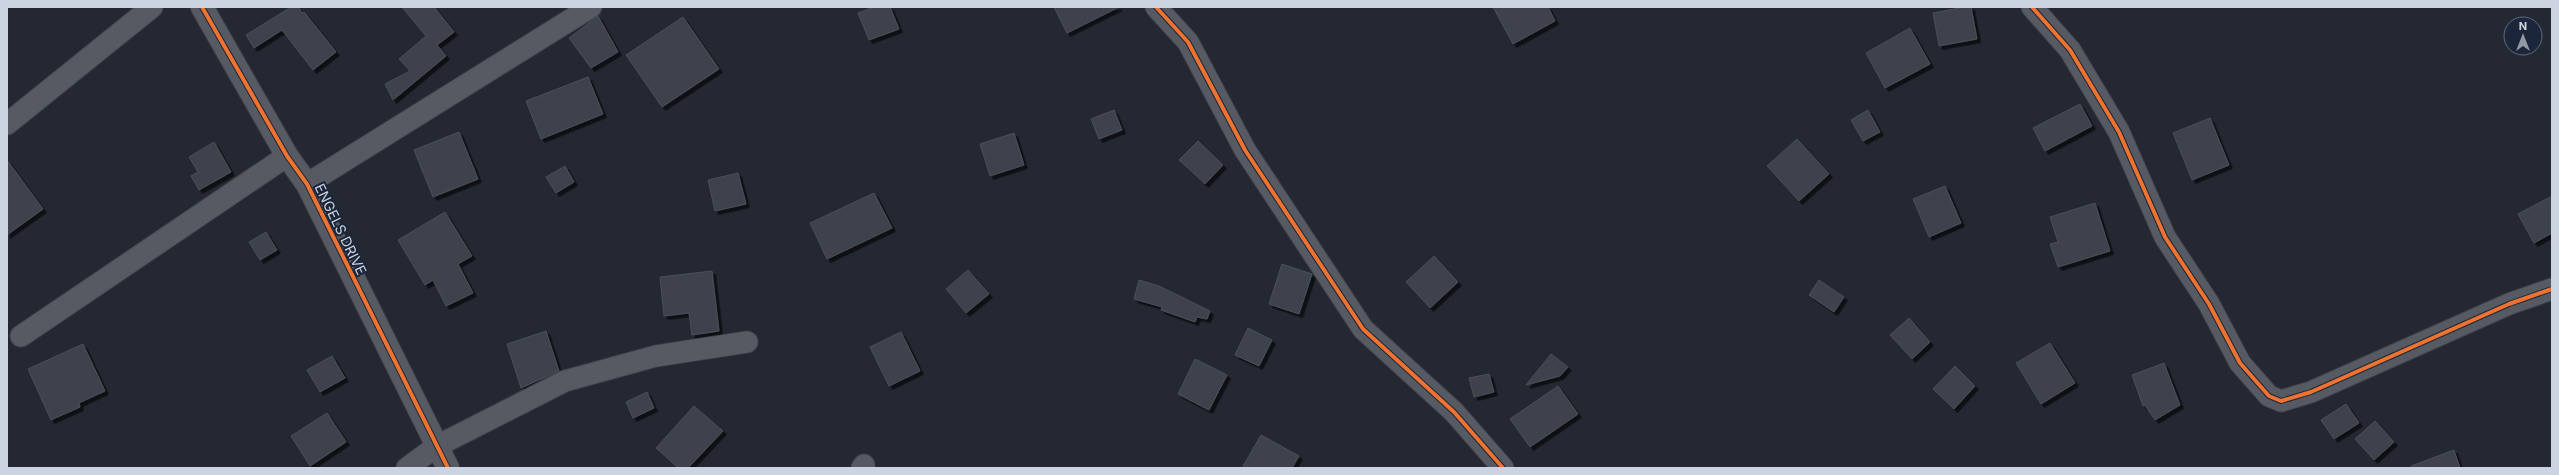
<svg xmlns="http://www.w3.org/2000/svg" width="2559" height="475" font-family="Inter,sans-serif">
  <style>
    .building { fill: #3d434e; stroke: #4a4f57; filter: url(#shadow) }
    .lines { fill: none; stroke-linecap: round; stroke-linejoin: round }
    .minor-casing { stroke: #3f444e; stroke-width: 23 }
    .tertiary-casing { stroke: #3f444e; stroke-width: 24 }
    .minor { stroke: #555a63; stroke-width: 21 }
    .tertiary { stroke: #555a63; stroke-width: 22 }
    .cycleway-casing { stroke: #1c263a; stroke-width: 6 }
    .cycleway { stroke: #ef722f; stroke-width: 4 }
    .labels { text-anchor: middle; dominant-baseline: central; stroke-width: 4; stroke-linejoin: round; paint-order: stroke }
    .street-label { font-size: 14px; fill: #cdd4e1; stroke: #1c263a }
  </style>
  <defs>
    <filter id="shadow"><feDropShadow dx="3.5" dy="3.5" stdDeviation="0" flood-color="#0009"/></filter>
  </defs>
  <rect width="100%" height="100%" fill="#232833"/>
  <g class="building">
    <polygon points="291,7 298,7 302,13 304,12 336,52 313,70 282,30 254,48 246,35"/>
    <polygon points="402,7 434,7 454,32 437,45 446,56 393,100 385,84 410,71 399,59 426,36"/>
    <polygon points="874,7 890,7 899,29 869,40 858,13"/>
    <polygon points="1054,7 1119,7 1067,33"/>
    <polygon points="1493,7 1548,7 1555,21 1513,44"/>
    <polygon points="1965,7 1971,7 1977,39 1939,46 1933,13"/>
    <polygon points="598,16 618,52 591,68 569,38"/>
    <polygon points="683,17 719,69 662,107 626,55"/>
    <polygon points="1910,28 1930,64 1885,88 1866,53"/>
    <polygon points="588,77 603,114 541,139 526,101"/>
    <polygon points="2080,104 2092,126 2045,151 2033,128"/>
    <polygon points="1114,110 1122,130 1099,139 1091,119"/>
    <polygon points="1868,110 1880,132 1863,141 1851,120"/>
    <polygon points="2210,118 2229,165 2192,180 2173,133"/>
    <polygon points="459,132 478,179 433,197 414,150"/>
    <polygon points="1014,133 1024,165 990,176 980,144"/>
    <polygon points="1797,139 1829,174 1799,201 1767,166"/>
    <polygon points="1198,141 1223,165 1205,184 1179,160"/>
    <polygon points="214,142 231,172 199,190 191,176 198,172 189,157"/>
    <polygon points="7,160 43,209 7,235"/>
    <polygon points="565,166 574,182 556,193 546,177"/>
    <polygon points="738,173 746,204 715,211 708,180"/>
    <polygon points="1945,186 1961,223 1929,237 1913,199"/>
    <polygon points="874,193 892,228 827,259 810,223"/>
    <polygon points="2552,196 2552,233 2534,243 2518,214"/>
    <polygon points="2095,203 2110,251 2058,267 2050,244 2058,242 2050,217"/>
    <polygon points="445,212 472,256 458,264 473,293 446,306 433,280 425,285 398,240"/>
    <polygon points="266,232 277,250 260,260 249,242"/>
    <polygon points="1434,256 1458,282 1430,308 1406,282"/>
    <polygon points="1282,264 1312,274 1299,314 1269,304"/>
    <polygon points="968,270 989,294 966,313 946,289"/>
    <polygon points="712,271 719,331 692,335 689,313 664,316 660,277"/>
    <polygon points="1139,280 1159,286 1210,311 1207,319 1197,317 1195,322 1161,310 1162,307 1134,299"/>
    <polygon points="1819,280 1844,297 1834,312 1809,295"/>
    <polygon points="1909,318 1930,342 1912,359 1890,335"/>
    <polygon points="1248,328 1272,340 1259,366 1235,355"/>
    <polygon points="546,331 559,371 521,388 507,344"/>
    <polygon points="901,332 920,371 889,386 870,347"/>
    <polygon points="2050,343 2075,383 2041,404 2016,363"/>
    <polygon points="83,344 105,391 79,403 80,407 51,420 28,369"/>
    <polygon points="1551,354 1568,367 1560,376 1526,385"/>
    <polygon points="332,356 345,378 320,392 307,370"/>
    <polygon points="1195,359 1227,375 1209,410 1178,394"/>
    <polygon points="2164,363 2180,405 2155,420 2145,405 2143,406 2132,375"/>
    <polygon points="1955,366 1975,386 1954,409 1933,389"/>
    <polygon points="1489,374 1494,392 1474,397 1469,378"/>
    <polygon points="1558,386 1578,414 1530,447 1510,419"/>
    <polygon points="647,392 654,408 633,418 626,402"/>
    <polygon points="2346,404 2359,423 2334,439 2321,420"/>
    <polygon points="694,406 723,431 688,468 678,468 656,448"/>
    <polygon points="327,413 346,442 310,466 291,436"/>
    <polygon points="2375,421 2394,442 2374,460 2355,439"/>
    <polygon points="1261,435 1299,456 1292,468 1242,468"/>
    <polygon points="2454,450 2460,468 2411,468 2411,466"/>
  </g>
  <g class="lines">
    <defs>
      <g id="minor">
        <polyline points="1156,7 1188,42 1245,150 1363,329 1454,412 1503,468"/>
        <polyline points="2032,7 2070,50 2119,132 2165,237 2209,304 2240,363 2269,396 2281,401 2311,392 2509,304 2552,289"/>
        <polyline points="7,124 152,7"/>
        <polyline points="307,184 591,7"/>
        <polyline points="21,336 287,156"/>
        <polyline points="407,468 437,446 565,381 656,356 747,342"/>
        <polyline points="862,468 864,465"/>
      </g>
      <polyline id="tertiary" points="202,7 287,156 307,184 448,468"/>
    </defs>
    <use href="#minor" class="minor-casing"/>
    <use href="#tertiary" class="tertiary-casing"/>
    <use href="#minor" class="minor"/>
    <use href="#tertiary" class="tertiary"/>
    <defs>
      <g id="cycleway">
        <polyline points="202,7 287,156 307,184 448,468"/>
        <polyline points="1156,7 1188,42 1245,150 1363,329 1454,412 1503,468"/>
        <polyline points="2032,7 2070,50 2119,132 2165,237 2209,304 2240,363 2269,396 2281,401 2311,392 2509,304 2552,289"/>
      </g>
    </defs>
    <use href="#cycleway" class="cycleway-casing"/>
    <use href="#cycleway" class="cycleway"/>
  </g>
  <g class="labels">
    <g class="street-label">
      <text transform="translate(341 229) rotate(64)">ENGELS DRIVE</text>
    </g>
  </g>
  <rect width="2559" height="475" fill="none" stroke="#cdd4e1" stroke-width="16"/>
  <g transform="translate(2523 36)"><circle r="19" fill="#1c263a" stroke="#636c7d"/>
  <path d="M0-3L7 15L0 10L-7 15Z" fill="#9298a4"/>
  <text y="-6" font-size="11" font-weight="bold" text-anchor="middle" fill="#cdd4e1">N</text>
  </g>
</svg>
